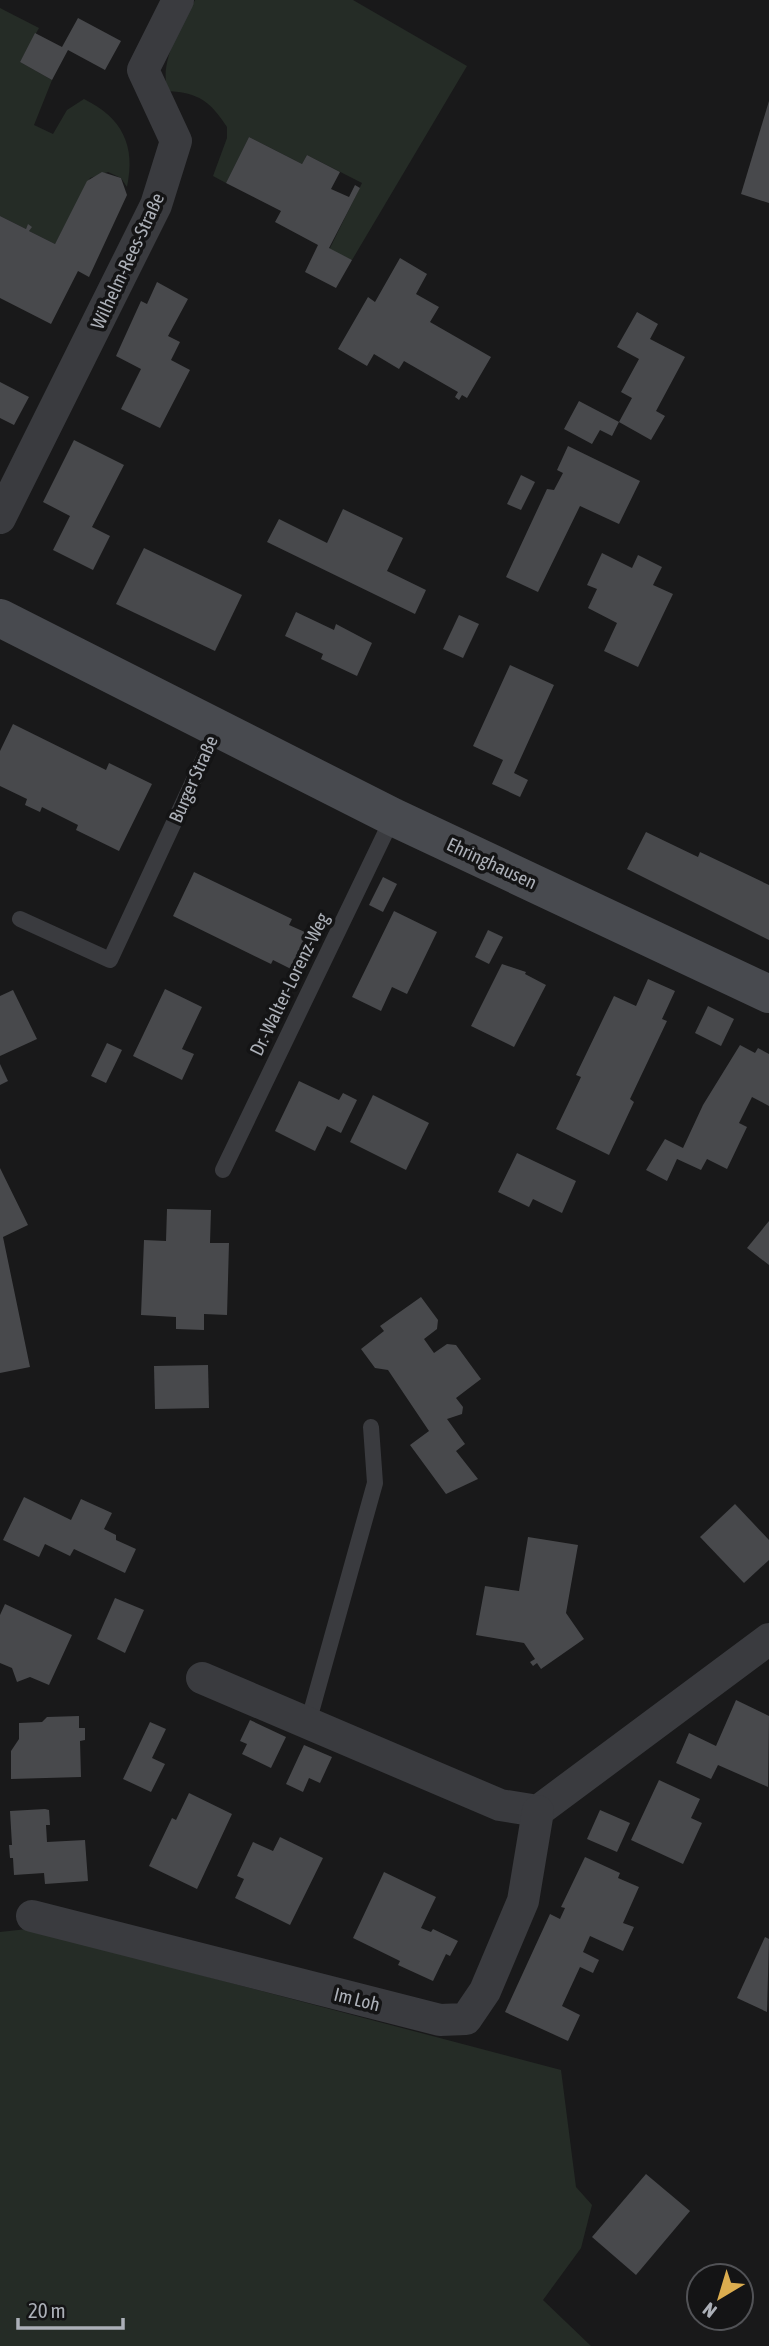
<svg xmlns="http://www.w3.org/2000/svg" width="769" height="2346" font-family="'Asap Condensed',sans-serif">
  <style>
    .green { fill: #252c26 }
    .building { fill: #48494c }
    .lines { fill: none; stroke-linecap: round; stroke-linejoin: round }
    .service { stroke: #3a3b3f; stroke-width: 16 }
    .minor { stroke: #3a3b3f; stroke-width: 32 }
    .secondary { stroke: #484a4f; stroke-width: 38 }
    .labels { text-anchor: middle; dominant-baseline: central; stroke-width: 7; stroke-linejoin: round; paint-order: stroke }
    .street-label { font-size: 19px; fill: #acb0b8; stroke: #141415 }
  </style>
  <rect width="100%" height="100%" fill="#19191a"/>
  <g class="green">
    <path d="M195 0H353L467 66 352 260 329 250 362 183 307 155 302 164 249 137 226 183 213 176 227 138V127C210 101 199 93 168 91 158 63 182 24 195 0Z"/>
    <path d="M0 8 39 28 20 62 52 80 34 125 53 134 67 110 84 99C122 118 136 145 127 187L121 178 108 172 90 178 55 244 29 231 31 227 28 225 26 229 0 216Z"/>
    <polygon points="27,1929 561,2070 576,2187 592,2205 581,2248 543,2300 591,2346 0,2346 0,1932"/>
  </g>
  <g class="building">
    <polygon points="78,18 121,41 105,70 68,50 52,80 20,62 35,33 62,47"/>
    <polygon points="769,101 769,203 741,194"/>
    <polygon points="249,137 302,164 307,155 340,172 331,189 349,197 355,185 360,188 329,248 352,260 336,288 305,272 318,245 275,222 281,211 226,183"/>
    <polygon points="102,172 121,178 127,195 89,277 78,271 51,324 0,298 0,216 26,229 28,224 32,227 29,231 55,244 87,181"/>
    <polygon points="400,258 427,274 416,294 439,307 430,322 491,357 467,398 462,395 459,400 455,397 458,392 404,361 399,369 374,354 367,366 338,349 368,297 375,302"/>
    <polygon points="157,282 188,299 168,336 180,342 171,360 190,370 160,428 121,409 141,369 116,356 141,301 147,304"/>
    <polygon points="637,312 658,324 650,339 685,357 656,411 665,416 651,440 619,422 632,398 621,392 639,359 617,347"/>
    <polygon points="0,382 29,397 14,425 0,418"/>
    <polygon points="579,401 619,422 612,436 600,430 592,444 564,429"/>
    <polygon points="74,440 124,465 92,527 110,536 93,570 53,550 70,516 43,502"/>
    <polygon points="568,446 640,481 619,524 580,506 538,592 506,577 547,489 554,490 563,473 557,470"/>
    <polygon points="521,475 535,482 521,510 507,504"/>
    <polygon points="343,509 403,538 387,571 426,590 415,614 267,542 279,519 327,543"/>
    <polygon points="144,548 242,595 215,651 116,604"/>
    <polygon points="602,553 632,568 638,555 662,567 653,585 673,594 638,667 604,651 617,623 588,608 597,589 587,585"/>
    <polygon points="296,612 334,630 336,624 372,643 357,676 321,659 323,654 285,636"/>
    <polygon points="459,615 479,624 463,658 443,649"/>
    <polygon points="510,665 554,685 514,773 528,780 520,797 492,784 503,760 473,746"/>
    <polygon points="13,724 106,770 109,763 152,784 119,851 76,830 78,825 42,807 40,812 25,805 27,799 0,786 0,751"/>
    <polygon points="646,832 698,857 700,852 769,885 769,940 627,869"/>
    <polygon points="194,872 292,919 289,925 307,933 311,949 299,973 273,960 271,964 173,916"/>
    <polygon points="383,877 397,884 383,912 369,905"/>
    <polygon points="394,911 437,932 407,994 392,987 381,1011 352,997"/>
    <polygon points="488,930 503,937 489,964 475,957"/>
    <polygon points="502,964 526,972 525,974 546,985 514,1047 471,1026"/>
    <polygon points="648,979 675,991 662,1019 667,1021 630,1099 634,1102 609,1155 556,1129 581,1077 576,1075 614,996 636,1006"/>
    <polygon points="165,989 202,1007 182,1049 194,1054 182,1080 133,1056"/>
    <polygon points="13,990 37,1039 0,1056 0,996"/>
    <polygon points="708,1006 734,1019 721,1046 695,1033"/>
    <polygon points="107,1043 122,1050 106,1083 91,1076"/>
    <polygon points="740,1045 755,1053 758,1048 769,1054 769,1106 752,1097 739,1123 747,1127 727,1169 707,1159 701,1170 677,1159 667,1181 646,1170 665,1139 683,1148 703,1105"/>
    <polygon points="0,1064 8,1081 0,1085"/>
    <polygon points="299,1081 339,1100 343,1093 357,1100 341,1133 327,1126 315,1151 275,1131"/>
    <polygon points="373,1095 429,1123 406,1170 350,1142"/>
    <polygon points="517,1153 576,1181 562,1213 533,1199 529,1207 498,1192"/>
    <polygon points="0,1168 28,1225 3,1237 30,1367 0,1373"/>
    <polygon points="167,1209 211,1210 210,1243 229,1243 227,1315 204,1314 204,1330 176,1329 176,1317 141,1315 144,1240 166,1241"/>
    <polygon points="769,1221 769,1265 747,1248"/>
    <polygon points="421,1297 438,1320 437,1329 424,1339 434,1353 447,1344 456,1345 481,1379 456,1398 463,1407 462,1414 447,1419 465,1444 456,1451 478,1479 446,1494 410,1445 429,1431 388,1370 375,1368 361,1349 384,1331 380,1326"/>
    <polygon points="208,1365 209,1408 155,1409 154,1366"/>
    <polygon points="24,1497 71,1520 81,1499 112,1513 104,1529 116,1535 116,1540 136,1549 125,1573 74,1549 70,1556 45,1544 39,1557 3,1540"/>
    <polygon points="735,1504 769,1540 769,1560 744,1583 700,1537"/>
    <polygon points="528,1537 578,1545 566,1613 584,1639 541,1669 537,1663 533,1666 530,1662 535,1659 524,1643 476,1635 485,1586 519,1591"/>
    <polygon points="115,1598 144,1610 125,1653 97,1639"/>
    <polygon points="5,1604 72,1635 49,1685 30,1677 17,1682 12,1668 0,1663 0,1615"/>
    <polygon points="736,1700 769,1716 768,1787 718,1765 711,1779 676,1763 689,1733 716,1746"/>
    <polygon points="79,1716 79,1728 85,1728 85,1740 80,1741 81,1777 11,1779 11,1751 19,1739 19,1723 42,1722 47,1717"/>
    <polygon points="250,1720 286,1737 271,1768 242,1754 247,1744 240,1741"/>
    <polygon points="150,1722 166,1729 152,1758 165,1764 151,1792 123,1779"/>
    <polygon points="304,1745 332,1757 320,1783 309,1778 303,1792 286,1784"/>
    <polygon points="659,1780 700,1799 691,1818 702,1823 683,1864 631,1840"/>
    <polygon points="189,1793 232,1814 197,1889 149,1866 172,1818 176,1820"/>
    <polygon points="45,1809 49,1810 50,1825 46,1825 47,1842 85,1840 88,1881 45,1884 44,1873 14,1875 13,1858 10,1858 9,1845 12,1845 10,1811"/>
    <polygon points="600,1810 630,1823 617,1852 587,1839"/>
    <polygon points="280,1837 323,1858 290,1925 235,1898 244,1879 237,1876 253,1842 273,1851"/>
    <polygon points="585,1857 620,1873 618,1878 639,1887 623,1923 634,1927 623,1951 590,1936 583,1952 599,1960 593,1973 580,1967 562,2006 580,2015 568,2041 505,2012 550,1914 560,1919 565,1908 561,1907"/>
    <polygon points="384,1872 436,1897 421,1928 431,1932 433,1929 458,1941 450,1956 446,1954 433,1981 398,1965 400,1961 353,1938"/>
    <polygon points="765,1937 769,1939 767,2012 737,1998"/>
    <polygon points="646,2174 690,2211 636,2275 592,2237"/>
  </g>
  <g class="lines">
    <g class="service">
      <polyline points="20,919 110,960 217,730"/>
      <polyline points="223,1170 393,817"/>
      <polyline points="308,1723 375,1483 371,1427"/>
    </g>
    <g class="minor">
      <polyline points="0,518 156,205 176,141 143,70 178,0"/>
      <polyline points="202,1678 500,1805 538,1811 769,1639"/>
      <polyline points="32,1916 440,2020 466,2019 485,1991 523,1901 538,1811"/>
    </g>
    <polyline class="secondary" points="0,618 393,817 769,994"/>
  </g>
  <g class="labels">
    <g class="street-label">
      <text transform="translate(127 261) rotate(-65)">Wilhelm-Rees-Straße</text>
      <text transform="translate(193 779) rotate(-66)">Burger Straße</text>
      <text transform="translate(492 863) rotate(25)">Ehringhausen</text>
      <text transform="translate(289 984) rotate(-64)">Dr.-Walter-Lorenz-Weg</text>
      <text transform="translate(357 1999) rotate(14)">Im Loh</text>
    </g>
  </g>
  <g transform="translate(720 2297) rotate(218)"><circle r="33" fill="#141415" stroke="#515256" stroke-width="2"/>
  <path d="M0-5L12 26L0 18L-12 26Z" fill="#dcad4f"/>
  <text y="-10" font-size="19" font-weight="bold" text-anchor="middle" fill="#acb0b8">N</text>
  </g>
  <path d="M18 2318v10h105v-10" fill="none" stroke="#acb0b8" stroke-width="3.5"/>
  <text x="28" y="2318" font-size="21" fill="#acb0b8" stroke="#141415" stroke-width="5" paint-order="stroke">20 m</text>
</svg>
